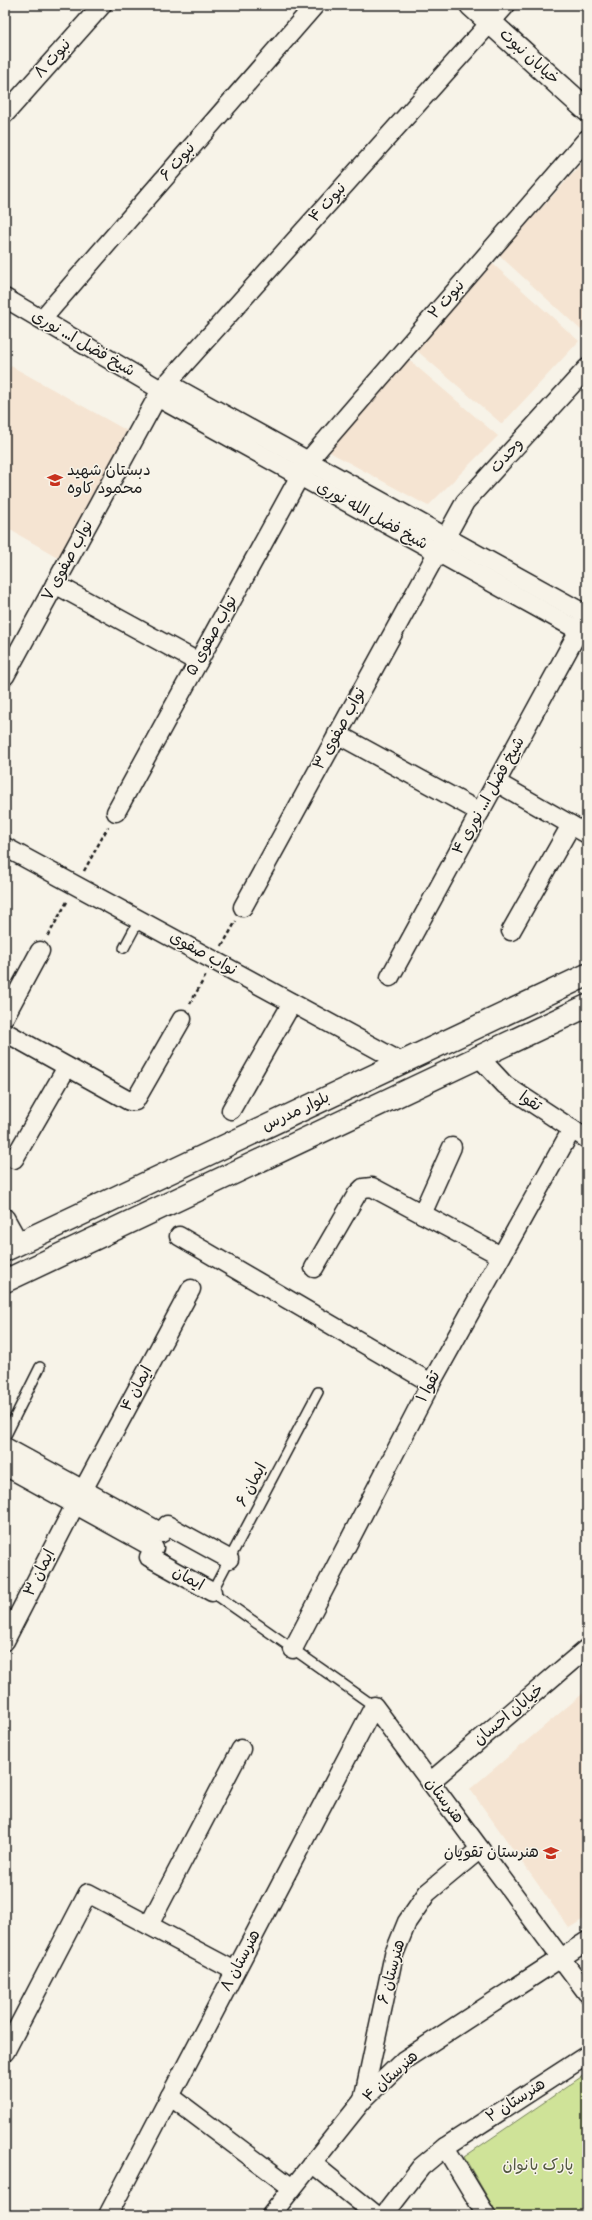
<svg xmlns="http://www.w3.org/2000/svg" width="592" height="2220" font-family="'Indie Flower','Playpen Sans Arabic',sans-serif">
  <style>
    .built { fill: #f5e4d2 }
    .green { fill: #cfe398; stroke: #76805a }
    .lines { fill: none; stroke-linecap: round; stroke-linejoin: round }
    .lane-casing { stroke: #1c1c1c; stroke-width: 12 }
    .street-casing { stroke: #1c1c1c; stroke-width: 21 }
    .secondary-casing { stroke: #1c1c1c; stroke-width: 25 }
    .path { stroke: #1c1c1c; stroke-width: 2.5; stroke-dasharray: 4 3; stroke-linecap: butt }
    .lane { stroke: #f7f3e8; stroke-width: 9 }
    .street { stroke: #f7f3e8; stroke-width: 18 }
    .secondary { stroke: #f7f3e8; stroke-width: 22 }
    .labels { text-anchor: middle; dominant-baseline: central; stroke-width: 3; stroke-linejoin: round; paint-order: stroke }
    .street-label { font-size: 16px; fill: #1c1c1c; stroke: #f7f3e8 }
    .poi-label { font-size: 16px; fill: #1c1c1c; stroke: #f7f3e8; text-anchor: start }
    .park-label { font-size: 16px; fill: #525841; stroke: #f7f3e8 }
  </style>
  <rect width="100%" height="100%" fill="#f7f3e8"/>
  <filter id="ink" filterUnits="userSpaceOnUse"><feTurbulence type="fractalNoise" baseFrequency=".025" numOctaves="2"/><feDisplacementMap in="SourceGraphic" scale="8" xChannelSelector="R" yChannelSelector="G"/><feConvolveMatrix kernelMatrix="1 2 1 2 8 2 1 2 1" color-interpolation-filters="sRGB"/></filter>
  <g filter="url(#ink)">
    <g class="built">
      <polygon points="587,158 587,323 581,330 499,255"/>
      <polygon points="493,264 579,341 502,424 415,349"/>
      <polygon points="409,360 498,436 428,506 324,449"/>
      <polygon points="11,366 131,433 61,559 5,527 5,377"/>
      <polygon points="587,1690 587,1917 569,1928 470,1789"/>
    </g>
    <polygon class="green" points="587,2073 587,2215 498,2215 464,2157"/>
    <g class="lines">
      <defs>
        <g id="lane">
          <polyline points="124,948 139,920"/>
          <polyline points="318,1392 212,1592 374,1706"/>
          <polyline points="5,1437 40,1367"/>
        </g>
        <g id="street">
          <polyline points="5,114 102,5"/>
          <polyline points="5,298 161,390"/>
          <polyline points="42,319 315,5"/>
          <polyline points="167,383 587,615"/>
          <polyline points="157,397 587,635"/>
          <polyline points="55,584 198,662"/>
          <polyline points="5,676 161,390 506,5"/>
          <polyline points="337,734 480,812"/>
          <polyline points="496,782 587,834"/>
          <polyline points="116,812 308,461 587,139"/>
          <polyline points="5,847 401,1062"/>
          <polyline points="243,907 465,502 587,368"/>
          <polyline points="511,931 571,825"/>
          <polyline points="390,977 584,621"/>
          <polyline points="5,1016 40,951"/>
          <polyline points="5,1032 129,1101 135,1101 182,1019"/>
          <polyline points="479,1057 505,1085 587,1139"/>
          <polyline points="231,1110 292,1003"/>
          <polyline points="14,1159 67,1067"/>
          <polyline points="422,1214 452,1147"/>
          <polyline points="5,1218 19,1243"/>
          <polyline points="179,1236 431,1383"/>
          <polyline points="314,1268 357,1194 363,1188 372,1187 501,1256"/>
          <polyline points="5,1447 162,1533 167,1525 229,1559"/>
          <polyline points="5,1466 154,1548 149,1557 212,1592"/>
          <polyline points="5,1641 75,1505 191,1289"/>
          <polyline points="293,1649 431,1383 572,1129"/>
          <polyline points="430,1782 587,1648"/>
          <polyline points="149,1925 241,1749"/>
          <polyline points="5,2052 88,1893 235,1971"/>
          <polyline points="170,2096 292,2188"/>
          <polyline points="363,2100 394,1954 407,1922 427,1893 480,1849"/>
          <polyline points="445,2147 486,2215"/>
          <polyline points="312,2163 376,2215"/>
          <polyline points="108,2215 374,1706 587,1993"/>
          <polyline points="271,2215 363,2100 404,2060 587,1941"/>
          <polyline points="384,2215 421,2167 445,2147 587,2055"/>
        </g>
        <g id="secondary">
          <polyline points="471,5 587,110"/>
          <polyline points="5,1250 587,975"/>
          <polyline points="5,1281 587,1006"/>
        </g>
      </defs>
      <use href="#lane" class="lane-casing"/>
      <use href="#street" class="street-casing"/>
      <use href="#secondary" class="secondary-casing"/>
      <g class="path">
        <polyline points="84,871 108,827"/>
        <polyline points="48,936 68,900"/>
        <polyline points="222,946 236,921"/>
        <polyline points="190,1004 206,975"/>
      </g>
      <use href="#lane" class="lane"/>
      <use href="#street" class="street"/>
      <use href="#secondary" class="secondary"/>
    </g>
  </g>
  <defs>
    <symbol id="school-bare" viewBox="-9 -9 18 18"><path d="M0-5L7-2L0 1L-7-2ZM-4 1L0 2.5L4 1V4Q0 6-4 4Z" fill="#c8321e" stroke="#f7f3e8" stroke-width="2.5" paint-order="stroke"/></symbol>
  </defs>
  <g fill-rule="evenodd">
    <use href="#school-bare" x="44" y="469" width="22" height="22"/>
    <use href="#school-bare" x="540" y="1842" width="22" height="22"/>
  </g>
  <g class="labels">
    <g class="street-label">
      <text transform="translate(529 57) rotate(42)">خیابان نبوت</text>
      <text transform="translate(53 59) rotate(-48)">نبوت ۸</text>
      <text transform="translate(178 162) rotate(-49)">نبوت ۶</text>
      <text transform="translate(328 203) rotate(-48)">نبوت ۴</text>
      <text transform="translate(447 300) rotate(-49)">نبوت ۲</text>
      <text transform="translate(83 344) rotate(30)">شیخ فضل ا... نوری</text>
      <text transform="translate(507 456) rotate(-48)">وحدت</text>
      <text transform="translate(372 516) rotate(29)">شیخ فضل الله نوری</text>
      <text transform="translate(68 561) rotate(-61)">نواب صفوی ۷</text>
      <text transform="translate(212 636) rotate(-61)">نواب صفوی ۵</text>
      <text transform="translate(340 729) rotate(-61)">نواب صفوی ۳</text>
      <text transform="translate(489 796) rotate(-61)">شیخ فضل ا... نوری ۴</text>
      <text transform="translate(203 954) rotate(29)">نواب صفوی</text>
      <text transform="translate(530 1102) rotate(34)">تقوا</text>
      <text transform="translate(296 1112) rotate(-25)">بلوار مدرس</text>
      <text transform="translate(429 1387) rotate(-62)">تقوا ۱</text>
      <text transform="translate(137 1389) rotate(-62)">ایمان ۴</text>
      <text transform="translate(252 1485) rotate(-62)">ایمان ۶</text>
      <text transform="translate(40 1573) rotate(-63)">ایمان ۳</text>
      <text transform="translate(188 1579) rotate(29)">ایمان</text>
      <text transform="translate(509 1715) rotate(-40)">خیابان احسان</text>
      <text transform="translate(444 1801) rotate(53)">هنرستان</text>
      <text transform="translate(241 1961) rotate(-62)">هنرستان ۸</text>
      <text transform="translate(392 1972) rotate(-75)">هنرستان ۶</text>
      <text transform="translate(391 2077) rotate(-42)">هنرستان ۴</text>
      <text transform="translate(516 2101) rotate(-33)">هنرستان ۲</text>
    </g>
    <g class="poi-label">
      <text x="67" y="471">دبستان شهید<tspan x="67" dy="18">محمود کاوه</tspan></text>
      <text x="539" y="1853" text-anchor="end">هنرستان تقویان</text>
    </g>
    <g class="park-label">
      <text x="538" y="2166">پارک بانوان</text>
    </g>
  </g>
  <rect width="592" height="2220" fill="none" stroke="#f7f3e8" stroke-width="20"/>
  <rect x="10" y="10" width="572" height="2200" fill="none" stroke="#1c1c1c" stroke-width="1.5" filter="url(#ink)"/>
</svg>
